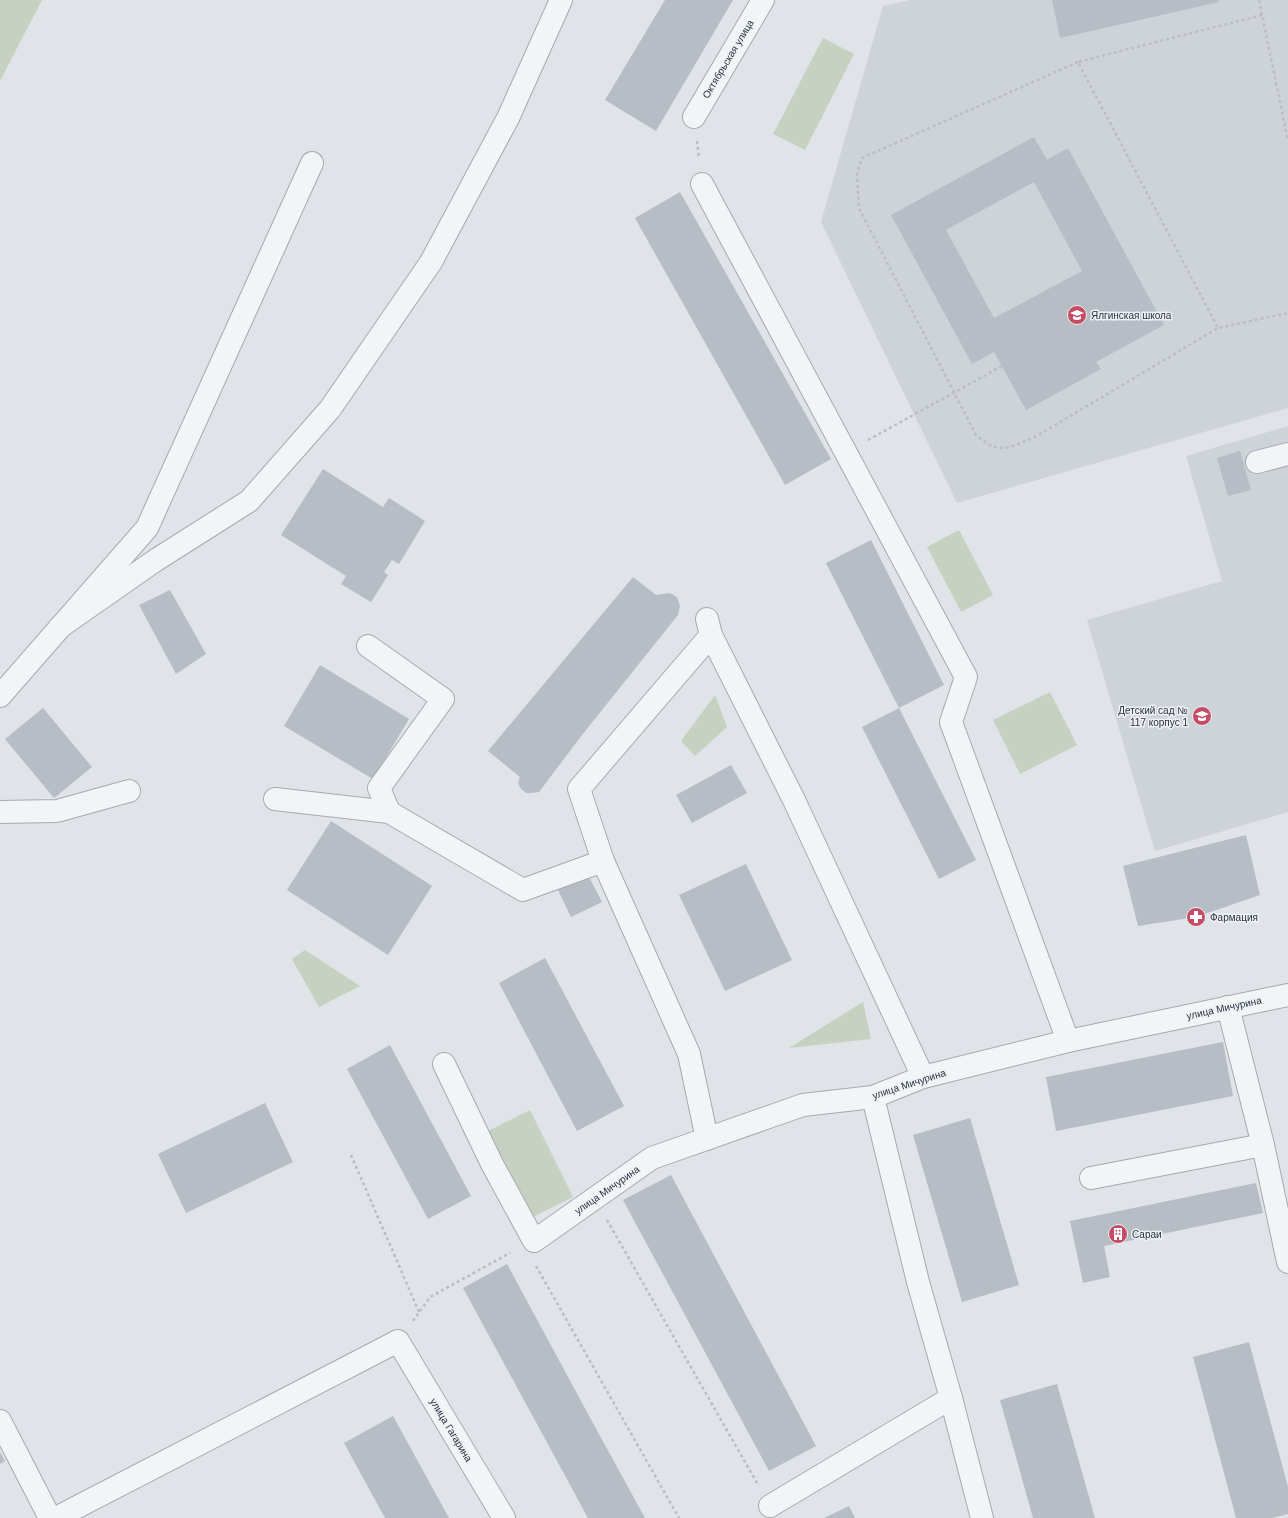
<svg xmlns="http://www.w3.org/2000/svg" width="1288" height="1518" font-family="Arial,sans-serif">
  <style>
    .built { fill: #ced2d9 }
    .green { fill: #c6d1c1 }
    .building { fill: #b7bdc4; fill-rule: evenodd }
    .lines { fill: none; stroke-linecap: round; stroke-linejoin: round }
    .minor-casing { stroke: #a5aab2; stroke-width: 24 }
    .path { stroke: #babec2; stroke-width: 2.5; stroke-dasharray: 3 3; stroke-linecap: butt }
    .minor { stroke: #f2f4f6; stroke-width: 22 }
    .labels { text-anchor: middle; dominant-baseline: central; stroke-width: 3; stroke-linejoin: round; paint-order: stroke }
    .street-label { font-size: 10px; fill: #29323e; stroke: #eff2f5 }
    .poi-label { font-size: 10px; fill: #29323e; stroke: #eff2f5; text-anchor: start }
  </style>
  <rect width="100%" height="100%" fill="#e0e3e8"/>
  <g class="built">
    <polygon points="910,0 1288,0 1288,408 957,503 821,222 883,6"/>
    <polygon points="1288,426 1288,812 1155,851 1087,620 1222,581 1186,456"/>
  </g>
  <g class="green">
    <polygon points="0,0 42,0 0,81"/>
    <polygon points="823,38 854,54 805,150 773,134"/>
    <polygon points="959,530 993,595 961,612 927,547"/>
    <polygon points="1050,692 1077,745 1020,774 993,720"/>
    <polygon points="715,695 727,727 695,756 681,741"/>
    <polygon points="305,950 360,986 319,1007 292,959"/>
    <polygon points="863,1002 871,1039 789,1048"/>
    <polygon points="530,1110 573,1197 531,1218 488,1131"/>
  </g>
  <g class="building">
    <polygon points="665,0 733,0 656,131 605,100"/>
    <polygon points="1052,0 1219,0 1219,2 1060,38"/>
    <path d="M1034 137 1047 160 1068 148 1164 325 1096 362 1101 369 1026 410 994 352 972 364 891 215ZM1034 182 1082 271 994 318 946 230Z"/>
    <polygon points="680,192 831,459 785,485 635,218"/>
    <polygon points="1240,451 1251,490 1228,496 1217,458"/>
    <polygon points="323,469 383,507 389,498 425,521 399,564 392,560 384,572 388,575 371,602 341,584 346,576 281,535"/>
    <polygon points="871,540 944,685 899,708 826,563"/>
    <polygon points="633,577 656,595 670,593 677,597 680,606 678,615 582,735 539,792 532,793 526,793 521,789 518,783 520,777 488,751"/>
    <polygon points="170,590 206,654 176,674 139,605"/>
    <polygon points="320,665 409,719 373,779 284,726"/>
    <polygon points="43,708 92,767 54,798 5,739"/>
    <polygon points="899,708 976,860 939,879 862,727"/>
    <polygon points="731,765 747,793 692,823 676,795"/>
    <polygon points="331,821 432,886 388,955 287,890"/>
    <polygon points="1246,835 1260,895 1196,917 1138,926 1123,866"/>
    <polygon points="746,864 792,960 725,991 679,895"/>
    <polygon points="588,875 602,902 571,917 558,890"/>
    <polygon points="545,958 624,1106 577,1131 499,983"/>
    <polygon points="1223,1042 1233,1096 1056,1131 1046,1077"/>
    <polygon points="390,1045 471,1196 428,1219 347,1069"/>
    <polygon points="265,1103 293,1162 186,1213 158,1154"/>
    <polygon points="970,1118 1019,1285 962,1302 913,1135"/>
    <polygon points="671,1175 816,1446 769,1471 623,1200"/>
    <polygon points="1256,1183 1263,1213 1104,1246 1110,1277 1083,1283 1070,1221"/>
    <polygon points="507,1264 594,1425 645,1518 588,1518 463,1288"/>
    <polygon points="1249,1342 1288,1487 1288,1514 1272,1518 1236,1518 1193,1357"/>
    <polygon points="1057,1384 1095,1518 1033,1518 1000,1400"/>
    <polygon points="393,1416 449,1518 385,1518 344,1443"/>
    <polygon points="0,1452 5,1461 0,1464"/>
    <polygon points="849,1506 855,1518 824,1518"/>
  </g>
  <g class="lines">
    <defs>
      <g id="minor">
        <polyline points="694,117 763,0"/>
        <polyline points="702,184 966,677 951,722 1068,1041"/>
        <polyline points="1257,462 1288,454"/>
        <polyline points="707,619 711,635 579,789 603,861 689,1054 707,1139"/>
        <polyline points="60,627 156,560 249,501 330,409 431,262 508,118 561,0"/>
        <polyline points="711,635 794,800 923,1077"/>
        <polyline points="368,646 443,699 379,788 389,812"/>
        <polyline points="0,696 147,528 312,163"/>
        <polyline points="275,799 389,812 523,890 603,861"/>
        <polyline points="0,812 57,811 129,791"/>
        <polyline points="1228,1007 1263,1145 1288,1262"/>
        <polyline points="444,1064 492,1164 534,1241 652,1158 803,1105 873,1097 923,1077 1068,1041 1288,995"/>
        <polyline points="873,1097 918,1282 951,1398 982,1518"/>
        <polyline points="1091,1178 1263,1145"/>
        <polyline points="0,1421 50,1518"/>
        <polyline points="770,1506 951,1398"/>
        <polyline points="56,1518 398,1341 504,1518"/>
      </g>
    </defs>
    <use href="#minor" class="minor-casing"/>
    <g class="path">
      <polyline points="1259,0 1288,141"/>
      <polyline points="1262,15 1078,62 1218,328 1288,313"/>
      <path d="M1078 62 862 158 857 174 859 208 976 435C1000 456 1008 448 1035 437L1218 328"/>
      <polyline points="697,141 699,158"/>
      <polyline points="868,440 1002,366"/>
      <polyline points="351,1155 419,1312"/>
      <polyline points="607,1220 757,1483"/>
      <polyline points="536,1266 679,1518"/>
      <polyline points="413,1321 430,1297 510,1253"/>
    </g>
    <use href="#minor" class="minor"/>
  </g>
  <defs>
    <symbol id="school-disc" viewBox="-11 -11 22 22"><circle r="9.5" fill="#c44d65" stroke="#eff2f5"/><path d="M0-5L7-2L0 1L-7-2ZM-4 1L0 2.5L4 1V4Q0 6-4 4Z" fill="#fff"/></symbol>
    <symbol id="pharmacy-disc" viewBox="-11 -11 22 22"><circle r="9.5" fill="#c44d65" stroke="#eff2f5"/><path d="M-2-6h4v4h4v4h-4v4h-4v-4h-4v-4h4Z" fill="#fff"/></symbol>
    <symbol id="building-disc" viewBox="-11 -11 22 22"><circle r="9.5" fill="#c44d65" stroke="#eff2f5"/><path d="M-4-6H4V6H1V3H-1V6H-4ZM-2.5-4.3h1.7v1.8h-1.7ZM.8-4.3h1.7v1.8H.8ZM-2.5-1h1.7V.8h-1.7ZM.8-1h1.7V.8H.8Z" fill="#fff"/></symbol>
  </defs>
  <g fill-rule="evenodd">
    <use href="#school-disc" x="1066" y="304" width="22" height="22"/>
    <use href="#school-disc" x="1191" y="705" width="22" height="22"/>
    <use href="#pharmacy-disc" x="1185" y="906" width="22" height="22"/>
    <use href="#building-disc" x="1107" y="1223" width="22" height="22"/>
  </g>
  <g class="labels">
    <g class="street-label">
      <text transform="translate(728 59) rotate(-59)">Октябрьская улица</text>
      <text transform="translate(1224 1008) rotate(-12)">улица Мичурина</text>
      <text transform="translate(909 1084) rotate(-18)">улица Мичурина</text>
      <text transform="translate(607 1190) rotate(-35)">улица Мичурина</text>
      <text transform="translate(451 1430) rotate(59)">улица Гагарина</text>
    </g>
    <g class="poi-label">
      <text x="1091" y="315">Ялгинская школа</text>
      <text x="1188" y="710" text-anchor="end">Детский сад №<tspan x="1188" dy="12">117 корпус 1</tspan></text>
      <text x="1210" y="917">Фармация</text>
      <text x="1132" y="1234">Сараи</text>
    </g>
  </g>
</svg>
